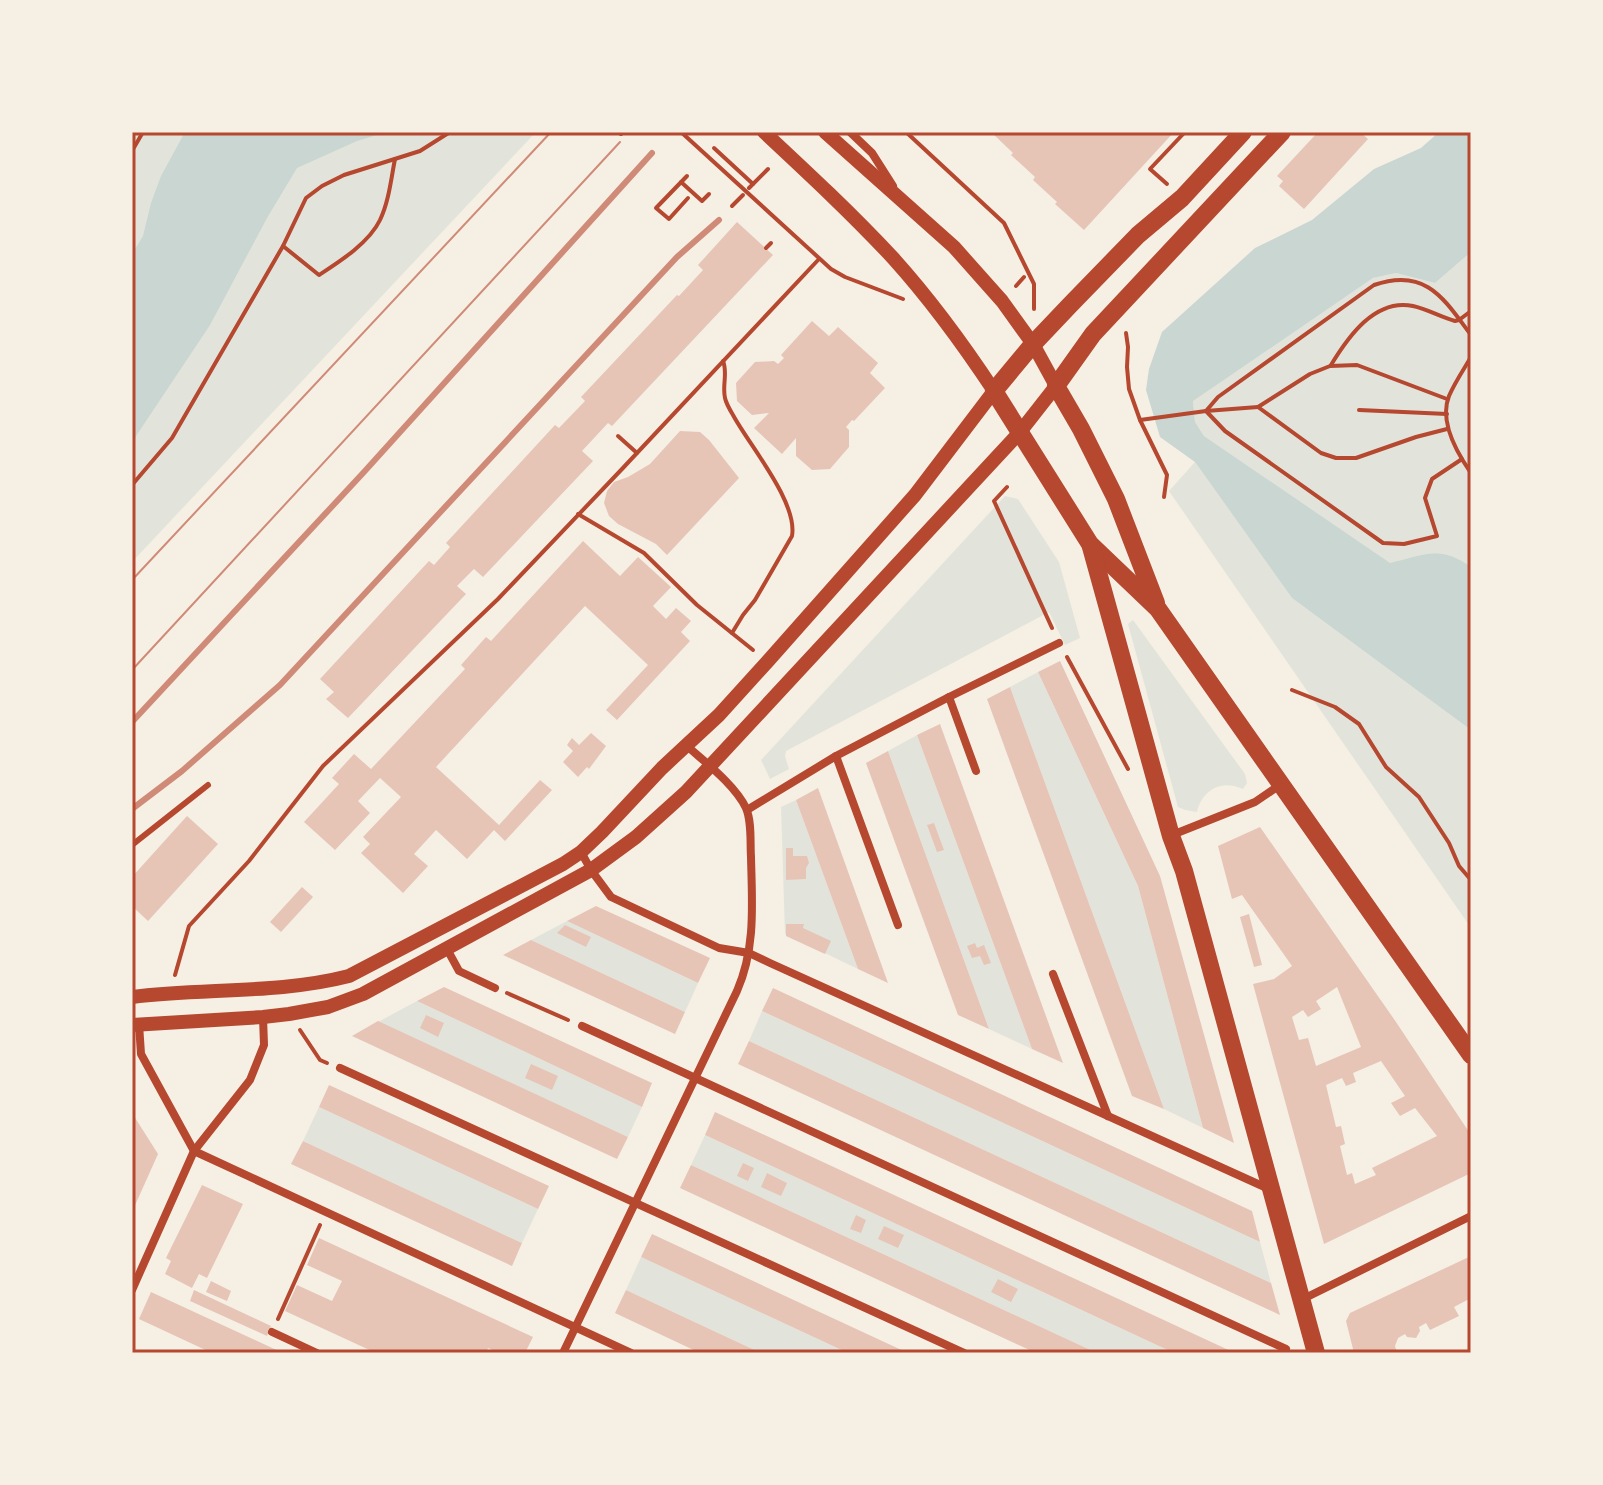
<svg xmlns="http://www.w3.org/2000/svg" width="1603" height="1485" font-family="Rubik,sans-serif">
  <style>
    .green { fill: #e2e4dc }
    .water { fill: #c9d6d2 }
    .building { fill: #e6c5b7; fill-rule: evenodd }
    .lines { fill: none; stroke-linecap: round; stroke-linejoin: round }
    .path { stroke: #b5482f; stroke-width: 4 }
    .service { stroke: #b5482f; stroke-width: 6 }
    .minor { stroke: #b5482f; stroke-width: 8 }
    .tertiary { stroke: #b5482f; stroke-width: 14 }
    .primary { stroke: #b5482f; stroke-width: 18 }
    .tram { stroke: #cf8b77; stroke-width: 2 }
    .rail { stroke: #cf8b77; stroke-width: 6 }
    .neatline { fill: none; stroke: #b5482f; stroke-width: 3 }
  </style>
  <rect width="100%" height="100%" fill="#f6efe4"/>
  <g class="green">
    <polygon points="132,132 536,132 132,562"/>
    <path d="M1471 252V567C1440 544 1424 555 1390 564L1204 436 1195 422 1193 400 1373 278 1396 273 1435 283Z"/>
    <polygon points="1195,462 1292,598 1471,730 1471,928 1169,491"/>
    <polygon points="1005,496 1018,499 1059,562 1080,638 1065,645 1049,612 786,751 785,756 789,769 770,779 761,760"/>
    <path d="M1133 620 1245 774 1247 783 1243 789C1223 779 1202 789 1197 812L1185 810 1178 807 1128 624Z"/>
    <polygon points="1038,672 1138,886 1203,1128 1164,1109 1010,687"/>
    <polygon points="917,735 1032,1049 989,1029 888,751"/>
    <polygon points="796,800 858,969 785,934 781,807"/>
    <polygon points="567,921 698,983 685,1012 531,940"/>
    <polygon points="417,1001 642,1107 628,1137 378,1022"/>
    <polygon points="762,1011 1260,1242 1271,1283 749,1041"/>
    <polygon points="319,1107 538,1209 522,1243 303,1141"/>
    <polygon points="705,1135 1174,1353 1097,1353 691,1165"/>
    <polygon points="641,1257 848,1353 761,1353 626,1290"/>
  </g>
  <g class="water">
    <polygon points="185,132 387,132 357,141 297,168 267,218 210,325 132,442 132,250 135,249 143,236 151,203 161,176"/>
    <path d="M1439 132H1471V252L1435 283 1396 273 1373 278 1193 401 1195 422 1204 436 1390 563C1424 555 1440 544 1471 567V730L1292 598 1195 462 1160 437 1146 390 1149 369 1162 332 1255 248 1312 220 1374 169 1421 148Z"/>
  </g>
  <g class="building">
    <polygon points="991,132 1174,132 1084,230 1055,204 1057,202 1033,180 1035,177 1011,155 1013,153"/>
    <polygon points="1318,132 1360,132 1368,139 1304,209 1279,186 1283,181 1277,176"/>
    <polygon points="737,222 773,255 612,426 608,423 582,451 593,461 483,577 474,569 457,586 466,594 348,718 326,699 334,692 320,679 429,561 434,565 450,547 446,543 555,425 559,428 585,401 581,397 677,295 679,296 703,270 698,265"/>
    <polygon points="812,321 829,336 838,327 878,363 870,373 885,388 854,421 852,420 846,427 849,430 849,447 830,469 812,470 796,456 796,438 782,454 754,428 769,413 752,415 737,401 736,383 755,362 774,361 778,364 784,358 781,355"/>
    <polygon points="680,431 700,432 709,440 739,478 667,555 656,544 618,524 609,516 604,503 607,491 614,482 628,477 650,464"/>
    <polygon points="583,541 620,576 638,557 671,587 653,606 666,619 676,608 691,621 681,632 690,641 617,720 606,710 648,665 585,606 436,767 499,825 540,780 552,790 505,841 494,830 467,859 436,830 414,854 428,866 403,893 361,853 370,844 363,837 401,797 380,778 358,801 370,813 335,850 304,822 339,784 332,778 354,754 371,769 465,669 461,665 486,637 491,641"/>
    <polygon points="1060,661 1160,876 1234,1143 1203,1128 1138,886 1038,672"/>
    <polygon points="1010,687 1164,1109 1132,1096 987,699"/>
    <polygon points="940,724 1063,1063 1032,1049 917,735"/>
    <polygon points="591,733 606,746 589,769 587,767 578,777 563,762 573,751 567,745 572,738 579,745"/>
    <polygon points="888,751 989,1029 958,1015 866,763"/>
    <polygon points="818,788 888,983 858,969 796,800"/>
    <polygon points="187,816 218,844 148,921 132,906 132,877"/>
    <polygon points="934,823 944,850 937,852 927,825"/>
    <path d="M1260 827 1396 1022 1471 1135V1173L1324 1244 1253 984 1274 979 1292 966 1242 895 1232 899 1218 846ZM1337 987 1361 1047 1316 1066 1308 1038 1299 1040 1292 1017 1303 1010 1308 1017 1321 1009 1316 1001ZM1381 1061 1405 1096 1391 1103 1400 1116 1415 1108 1437 1136 1372 1168 1376 1175 1355 1184 1352 1173 1347 1175 1340 1146 1345 1144 1341 1126 1336 1127 1326 1085 1342 1078 1346 1086 1356 1082 1353 1073Z"/>
    <polygon points="786,848 793,848 793,856 807,856 809,863 806,868 806,879 786,880"/>
    <polygon points="302,887 313,897 281,932 270,922"/>
    <polygon points="596,906 710,958 698,983 567,921"/>
    <polygon points="1249,914 1262,965 1254,967 1240,917"/>
    <polygon points="786,924 804,924 803,928 831,941 825,954 786,936"/>
    <polygon points="565,925 591,937 586,947 557,933"/>
    <polygon points="531,940 685,1012 675,1034 503,955"/>
    <polygon points="975,943 977,948 984,945 991,963 984,965 980,956 972,958 967,946"/>
    <polygon points="444,987 652,1083 642,1107 417,1001"/>
    <polygon points="773,988 1252,1211 1260,1242 762,1011"/>
    <polygon points="426,1015 444,1023 438,1037 420,1028"/>
    <polygon points="378,1021 628,1137 617,1159 352,1036"/>
    <polygon points="749,1041 1271,1283 1280,1315 738,1064"/>
    <polygon points="531,1064 558,1076 552,1090 525,1078"/>
    <polygon points="329,1085 549,1186 538,1209 319,1107"/>
    <polygon points="715,1112 1235,1353 1174,1353 705,1135"/>
    <polygon points="132,1113 158,1154 132,1212"/>
    <polygon points="303,1141 522,1243 512,1266 291,1164"/>
    <polygon points="743,1163 754,1168 748,1181 737,1176"/>
    <polygon points="691,1165 1097,1353 1036,1353 680,1188"/>
    <polygon points="767,1173 787,1183 781,1196 761,1187"/>
    <polygon points="202,1185 243,1204 207,1278 199,1274 192,1288 165,1274 171,1261 166,1258"/>
    <polygon points="856,1215 866,1220 861,1233 850,1229"/>
    <polygon points="884,1226 904,1235 898,1248 878,1239"/>
    <polygon points="652,1234 908,1353 848,1353 641,1257"/>
    <polygon points="319,1238 533,1337 525,1353 499,1353 488,1348 486,1353 376,1353 285,1311 297,1285 332,1301 342,1281 307,1265"/>
    <polygon points="1471,1256 1471,1298 1454,1307 1459,1316 1430,1330 1426,1323 1419,1327 1420,1331 1416,1338 1407,1337 1405,1334 1398,1338 1395,1346 1397,1353 1354,1353 1346,1321 1350,1313"/>
    <polygon points="998,1279 1018,1289 1011,1302 991,1292"/>
    <polygon points="211,1281 231,1291 227,1301 206,1292"/>
    <polygon points="194,1290 271,1326 267,1336 190,1301"/>
    <polygon points="626,1290 761,1353 700,1353 615,1313"/>
    <polygon points="151,1292 283,1353 212,1353 139,1319"/>
  </g>
  <g class="lines">
    <g class="path">
      <polyline points="618,132 621,134 623,132"/>
      <polyline points="681,132 831,269 845,277 903,299"/>
      <polyline points="906,132 1004,223 1034,284 1034,309"/>
      <polyline points="714,148 753,184"/>
      <polyline points="132,151 143,132"/>
      <polyline points="687,176 656,208 669,219 688,198"/>
      <polyline points="681,182 702,201 709,194"/>
      <polyline points="1167,184 1150,169 1185,132"/>
      <polyline points="749,188 768,169"/>
      <polyline points="732,206 743,195"/>
      <path d="M283 246 319 275C339 262 369 243 380 220 389 201 391 179 395 159"/>
      <polyline points="766,248 771,243"/>
      <polyline points="1016,286 1024,277"/>
      <polyline points="1126,333 1128,347 1127,367 1129,389 1140,420 1167,475 1164,497"/>
      <path d="M1471 357C1464 369 1455 382 1449 396 1439 421 1457 453 1471 473"/>
      <path d="M723 361C728 373 722 385 725 398 726 403 730 410 733 415 749 445 798 502 792 536L755 600 743 615 732 633"/>
      <path d="M1331 365C1348 337 1375 298 1413 306 1427 309 1441 317 1455 321L1459 320 1471 311"/>
      <polyline points="1447,399 1357,365 1330,366 1310,374 1258,407 1321,453 1336,458 1356,458 1416,437 1447,429"/>
      <polyline points="1359,410 1447,414"/>
      <polyline points="1206,411 1225,431 1383,543 1404,544 1437,536 1425,498 1432,479 1462,459"/>
      <path d="M1206 411 1218 397 1374 285C1426 267 1444 299 1471 335"/>
      <polyline points="1140,420 1206,411 1258,407"/>
      <polyline points="618,436 637,453"/>
      <polyline points="132,485 172,438 283,246 306,198 322,186 344,175 420,151 450,132"/>
      <polyline points="1007,487 994,501 1052,628"/>
      <polyline points="1471,506 1471,516"/>
      <polyline points="578,514 644,553 697,605 753,650"/>
      <polyline points="1067,657 1128,769"/>
      <polyline points="1292,690 1335,707 1359,724 1386,767 1419,797 1449,843 1459,866 1471,880"/>
      <polyline points="175,975 189,926 249,861 323,766 498,599 622,469 819,259"/>
      <polyline points="507,993 568,1020"/>
      <polyline points="300,1030 320,1060 327,1063"/>
      <polyline points="278,1319 320,1225"/>
    </g>
    <polyline class="service" points="132,845 208,785"/>
    <g class="minor">
      <polyline points="850,132 872,153 893,186"/>
      <polyline points="949,697 976,771"/>
      <polyline points="836,756 898,925"/>
      <polyline points="747,810 836,756 949,697 1059,643"/>
      <polyline points="1172,835 1255,802 1280,785"/>
      <polyline points="581,852 591,870 611,897 719,948 749,953 770,963 1269,1189"/>
      <polyline points="447,949 459,971 495,988"/>
      <polyline points="1053,974 1108,1116"/>
      <polyline points="139,1024 141,1054 194,1151 631,1353"/>
      <polyline points="582,1026 1286,1349"/>
      <polyline points="340,1068 964,1353"/>
      <polyline points="132,1290 194,1151 250,1080 264,1045 263,1017"/>
      <polyline points="1301,1300 1471,1216"/>
      <polyline points="272,1332 317,1353"/>
      <path d="M563 1353 737 991C756 948 752 903 751 857 750 842 752 822 746 808 735 785 706 763 687 746"/>
    </g>
    <g class="tertiary">
      <path d="M132 997C203 988 279 994 349 976L563 864 581 852 602 832 662 768 719 715 768 661 915 495 994 391C963 344 930 299 893 258 852 214 808 173 764 132"/>
      <polyline points="132,1025 263,1017 289,1014 328,1007 363,994 591,870 636,837 686,792 1020,432 1056,386 1033,344 1002,301 954,247 825,132"/>
    </g>
    <g class="primary">
      <polyline points="1243,132 1182,198 1138,235 1070,305 1033,344 994,391 1090,544 1158,609 1471,1055"/>
      <polyline points="1091,547 1171,836 1184,871 1316,1353"/>
      <polyline points="1156,603 1116,499 1081,429 1056,386 1093,334 1282,132"/>
    </g>
    <g class="tram">
      <polyline points="132,580 551,132"/>
      <polyline points="132,670 620,142"/>
    </g>
    <g class="rail">
      <polyline points="132,722 364,472 652,153"/>
      <polyline points="132,809 182,771 280,685 677,257 719,220"/>
    </g>
  </g>
  <rect width="1603" height="1485" fill="none" stroke="#f6efe4" stroke-width="268"/>
  <rect x="134" y="134" width="1335" height="1217" class="neatline"/>
</svg>
